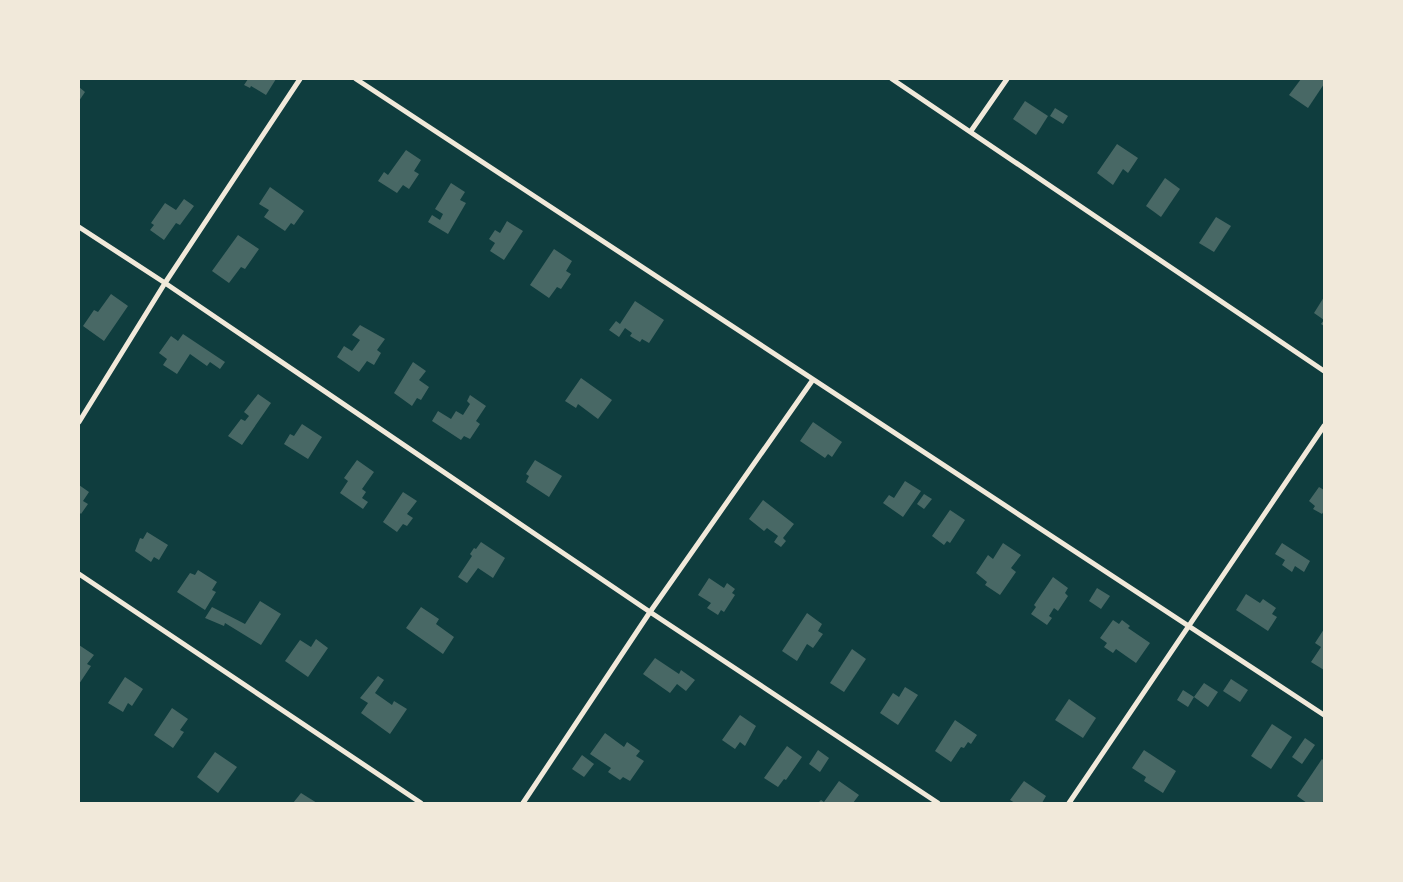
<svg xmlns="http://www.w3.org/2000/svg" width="1403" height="882" font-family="Helvetica,sans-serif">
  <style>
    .building { fill: #486865 }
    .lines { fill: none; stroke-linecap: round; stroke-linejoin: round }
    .minor { stroke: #f1e9da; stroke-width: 5 }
  </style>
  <rect width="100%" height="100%" fill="#0f3d3e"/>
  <g class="building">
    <polygon points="248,79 276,79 266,95 251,86 250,88 244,85"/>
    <polygon points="1301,79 1324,79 1324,84 1308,108 1289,95"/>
    <polygon points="79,87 85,92 79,101"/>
    <polygon points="1025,101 1048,116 1036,135 1013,119"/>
    <polygon points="1055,108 1068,116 1063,124 1050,116"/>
    <polygon points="1117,144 1138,158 1128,173 1123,169 1113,185 1097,173"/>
    <polygon points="406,150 421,160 414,171 419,174 409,189 403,185 397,193 378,181 384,172 388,175"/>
    <polygon points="1165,178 1180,189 1161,217 1146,206"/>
    <polygon points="451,183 465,192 460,200 466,203 448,234 428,222 432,215 440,220 443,214 435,209"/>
    <polygon points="270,187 304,211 294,225 291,223 285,231 264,217 269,210 259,204"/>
    <polygon points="184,199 194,206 180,225 176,223 164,240 150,230 154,225 151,223 165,203 176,210"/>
    <polygon points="1216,217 1231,226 1214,252 1199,243"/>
    <polygon points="507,221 523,231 504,260 490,251 495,243 489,239 495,230 500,233"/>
    <polygon points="238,235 259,249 245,269 241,267 229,283 212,271"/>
    <polygon points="554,249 572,261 566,271 571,274 561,289 557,287 549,298 530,285"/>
    <polygon points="111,294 128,306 104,341 83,326 94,310 98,312"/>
    <polygon points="1324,297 1324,326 1321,324 1324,320 1314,313"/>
    <polygon points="635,301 664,320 649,343 642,339 640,342 630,336 632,333 625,328 619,337 609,330 616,321 620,324"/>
    <polygon points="360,325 385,339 377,350 381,353 374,365 367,361 359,372 337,357 344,346 352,351 360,340 352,335"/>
    <polygon points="183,334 225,362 220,369 210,362 207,366 190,354 177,374 163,365 167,359 159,353 171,336 178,341"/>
    <polygon points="413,362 426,371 419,380 429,387 421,400 417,398 412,406 394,393"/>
    <polygon points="581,378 612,400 598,419 578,404 576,408 565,401"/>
    <polygon points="258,394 271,403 242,445 228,436 241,419 245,421 249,416 244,412"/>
    <polygon points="470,395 486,406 476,421 480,424 470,439 464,436 461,440 432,421 438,411 451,419 456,411 463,415 470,404 467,401"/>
    <polygon points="813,422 842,442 832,457 828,454 825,458 800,441"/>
    <polygon points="302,424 322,437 308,459 284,444 290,434 294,436"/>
    <polygon points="357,460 374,472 362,489 366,492 362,498 368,502 363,509 340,493 348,481 344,478"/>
    <polygon points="535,460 562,476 549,497 526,482 529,476 526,474"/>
    <polygon points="905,481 921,491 903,517 883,503 889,495 894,498"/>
    <polygon points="79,485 89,492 83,501 88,504 81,514 79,512"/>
    <polygon points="1319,487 1324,490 1324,511 1322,514 1313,509 1315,506 1309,501"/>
    <polygon points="403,492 417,501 407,514 413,518 407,526 403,524 397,532 383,522"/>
    <polygon points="924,494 932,499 924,509 917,504"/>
    <polygon points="763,500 794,524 783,538 786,541 781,547 774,542 778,536 767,528 764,531 749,519"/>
    <polygon points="950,510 965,520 950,543 947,541 944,545 932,536"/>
    <polygon points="147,532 168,545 159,560 154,557 151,562 135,551 140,538 143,539"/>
    <polygon points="481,542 505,558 493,578 478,568 467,583 458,577 472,556 470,554 474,548 476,549"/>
    <polygon points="1003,543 1021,555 1011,568 1016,572 1000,595 985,585 987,582 976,573 988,555 993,559"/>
    <polygon points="1282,543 1310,561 1304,572 1295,566 1292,572 1282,565 1285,560 1275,554"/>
    <polygon points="198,570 217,582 212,590 216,592 205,610 177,592 190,573 195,575"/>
    <polygon points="1053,577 1068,588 1065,593 1068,596 1058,611 1054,608 1049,616 1052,618 1047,625 1031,614 1036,607 1034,605"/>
    <polygon points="709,578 724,588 727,583 735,589 732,593 735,595 724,612 721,610 718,615 707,608 711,603 698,595"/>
    <polygon points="1097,588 1110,596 1101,609 1089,601"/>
    <polygon points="1246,594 1260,603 1263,599 1276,608 1272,614 1277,617 1268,631 1236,610"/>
    <polygon points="260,601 281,614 261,645 225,623 224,626 205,618 212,607 245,624"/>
    <polygon points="421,607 439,619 436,624 454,637 443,654 406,628"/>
    <polygon points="807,613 822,624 818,631 823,634 813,648 807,644 797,661 782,651"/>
    <polygon points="1113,620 1119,624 1122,620 1130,626 1128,628 1150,643 1136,663 1116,649 1113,653 1104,647 1107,643 1100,638"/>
    <polygon points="1324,629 1324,670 1311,662 1321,647 1315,643"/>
    <polygon points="316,639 328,648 308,677 285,661 300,640 311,647"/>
    <polygon points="79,645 94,655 87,664 91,666 79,684"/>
    <polygon points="852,649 866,659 844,692 830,683"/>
    <polygon points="655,658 679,674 681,670 695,680 686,691 677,684 670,693 643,674"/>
    <polygon points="378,676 384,680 375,693 392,705 394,701 407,709 390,734 361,713 368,703 360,698"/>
    <polygon points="125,677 143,689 132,706 128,703 123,712 108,703"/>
    <polygon points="1231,679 1248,690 1240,702 1223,691"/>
    <polygon points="1204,683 1218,692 1208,707 1194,697 1188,707 1177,700 1183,690 1194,697"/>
    <polygon points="905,687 918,695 898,725 880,713 893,693 899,697"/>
    <polygon points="1069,699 1096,718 1083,738 1055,720"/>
    <polygon points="172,708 188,719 180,730 184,732 173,748 154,735"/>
    <polygon points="740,715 756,726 745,746 740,742 735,749 722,740"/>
    <polygon points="955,720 977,735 971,744 968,742 964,748 961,747 951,762 935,751"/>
    <polygon points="1272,724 1292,737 1271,769 1251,756"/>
    <polygon points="605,733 624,747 627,742 640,751 636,756 644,761 630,781 623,777 620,780 608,772 611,768 590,754"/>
    <polygon points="1305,738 1315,745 1302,764 1292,757"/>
    <polygon points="787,746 802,757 786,780 784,779 778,787 764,778"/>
    <polygon points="818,750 829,758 820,772 809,764"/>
    <polygon points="1144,750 1176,771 1163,793 1144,781 1146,777 1132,768"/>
    <polygon points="215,752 237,767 218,793 197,777"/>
    <polygon points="582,755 594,764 584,777 572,769"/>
    <polygon points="1322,759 1324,761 1324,799 1322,803 1307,803 1297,796"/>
    <polygon points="839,781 859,795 853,803 818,803 821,800 824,802"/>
    <polygon points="1024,781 1046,796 1042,803 1015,803 1010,800"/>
    <polygon points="301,793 317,803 293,803"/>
  </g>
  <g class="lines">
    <g class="minor">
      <polyline points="356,79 1324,715"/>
      <polyline points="892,79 1324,371"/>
      <polyline points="971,131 1007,79"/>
      <polyline points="79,227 165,283 650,612 938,803"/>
      <polyline points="79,422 165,283 300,79"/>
      <polyline points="79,574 421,803"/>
      <polyline points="523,803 650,612 812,381"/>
      <polyline points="1069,803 1324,426"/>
    </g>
  </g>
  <rect width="1403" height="882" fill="none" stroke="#f1e9da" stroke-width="160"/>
</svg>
